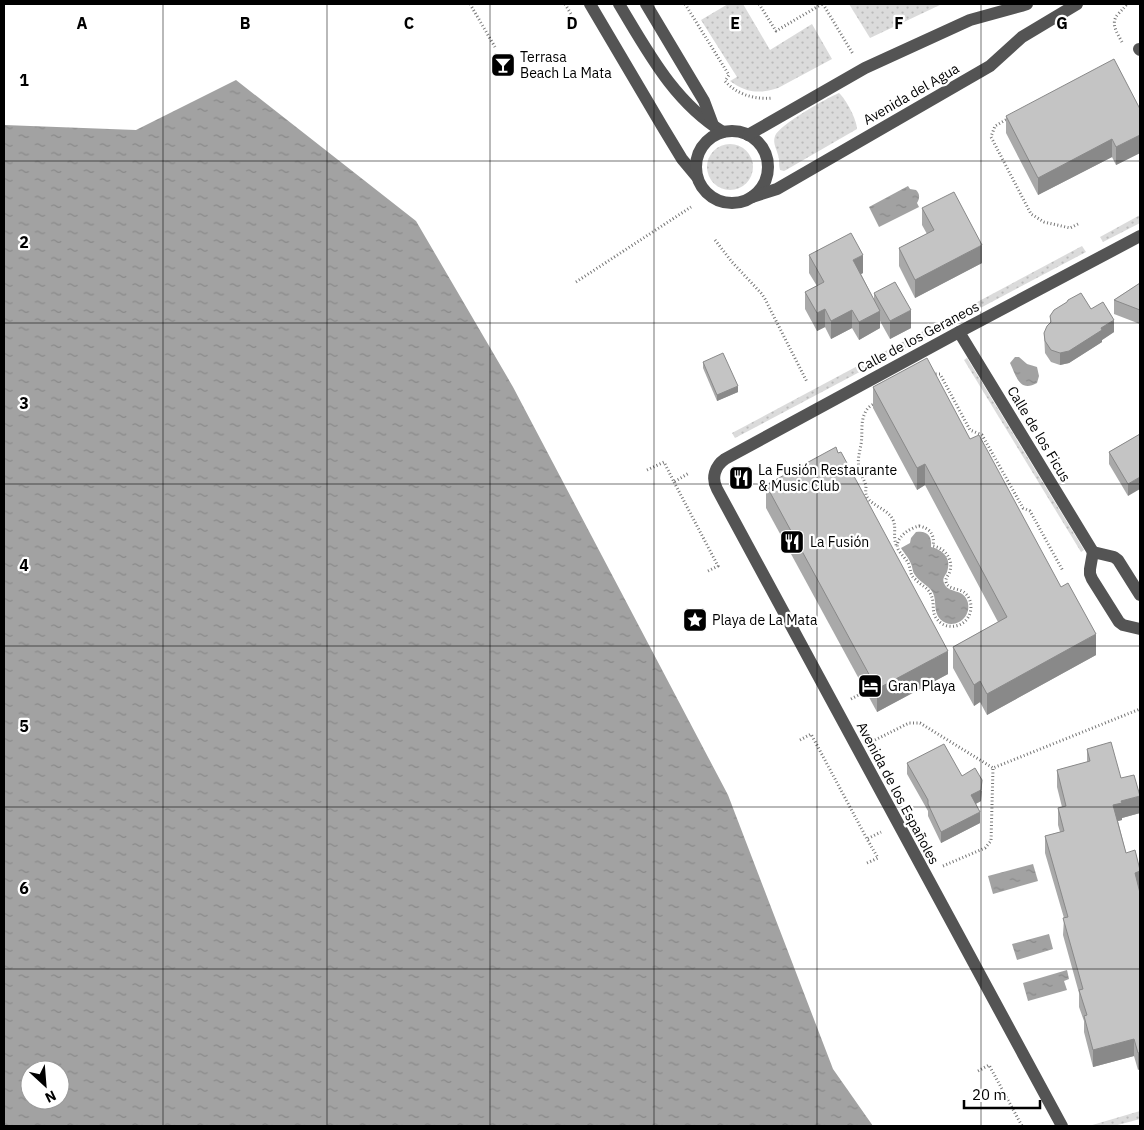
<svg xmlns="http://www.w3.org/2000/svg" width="1144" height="1130" font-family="'IBM Plex Sans',sans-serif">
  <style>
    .green { fill: url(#green-dots) }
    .water { fill: url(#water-ripples); fill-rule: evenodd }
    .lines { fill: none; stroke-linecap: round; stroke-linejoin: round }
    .path { stroke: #767676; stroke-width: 3; stroke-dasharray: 1 2.5; stroke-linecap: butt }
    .minor { stroke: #545454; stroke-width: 12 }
    .wall { fill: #a9a9a9 }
    .shaded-wall { fill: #898989 }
    .building { fill: #c4c4c4; stroke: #898989 }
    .grid { fill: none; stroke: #000; stroke-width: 1; stroke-opacity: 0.55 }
    .labels { text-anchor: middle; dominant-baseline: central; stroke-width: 4.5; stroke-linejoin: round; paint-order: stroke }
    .poi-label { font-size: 14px; fill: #000; stroke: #fff; text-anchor: start }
    .street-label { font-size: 14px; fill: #000; stroke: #fff }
    .grid-label { font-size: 16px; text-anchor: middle; font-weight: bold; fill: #000; stroke: #fff; stroke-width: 4.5; stroke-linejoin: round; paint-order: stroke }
  </style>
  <defs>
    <pattern id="green-dots" width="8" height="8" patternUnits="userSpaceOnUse" patternTransform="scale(1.25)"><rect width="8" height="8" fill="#dbdbdb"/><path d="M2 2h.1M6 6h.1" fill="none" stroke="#bababa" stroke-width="1.8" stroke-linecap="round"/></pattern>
    <pattern id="water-ripples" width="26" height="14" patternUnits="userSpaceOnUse" patternTransform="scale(1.25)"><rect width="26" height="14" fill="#a2a2a2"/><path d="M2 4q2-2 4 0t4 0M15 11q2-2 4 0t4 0" fill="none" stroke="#8a8a8a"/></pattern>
  </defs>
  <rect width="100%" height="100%" fill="#fff"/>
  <g class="green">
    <path d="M728 4H743L770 50 812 24 832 59 778 88C760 94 746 93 730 81L737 77 701 20Z"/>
    <polygon points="849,4 942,4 870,38"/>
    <path d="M839 93C846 99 857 120 857 129L786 170 784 171 780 170C779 166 779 163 779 159 778 151 772 144 775 136 780 124 827 98 839 93Z"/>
    <circle cx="730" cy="167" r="23"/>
    <polygon points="1140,215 1140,223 1103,242 1100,237"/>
    <polygon points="1082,246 1086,252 735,438 732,433"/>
    <polygon points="967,358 1084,550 1081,552 964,360"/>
    <polygon points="1140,1111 1140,1119 1114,1126 1089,1126"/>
  </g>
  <g class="water">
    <path d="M236 80 416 221 513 387 728 795 833 1069 873 1126H4V125L136 130ZM30 1070H60V1100H30Z"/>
    <path d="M908 186 910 189 916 190C920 194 920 198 917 203L919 207 879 227 869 207Z"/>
    <path d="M1015 357H1019L1027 364 1037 367 1039 376 1037 383C1019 393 1016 375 1010 363Z"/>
    <path d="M916 532C928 530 932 537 931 547 943 550 952 558 947 572 945 576 942 578 944 583 948 594 962 588 967 600 974 617 953 632 940 619 933 611 937 602 933 593 929 585 920 583 915 575 912 571 913 568 911 564 909 558 904 553 901 548L910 543 911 538Z"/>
    <polygon points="1033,864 1038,881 993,894 988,876"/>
    <polygon points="1049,934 1053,949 1017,960 1012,944"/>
    <polygon points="1067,970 1069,979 1064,981 1067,990 1028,1001 1023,983"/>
  </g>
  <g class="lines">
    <g class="path">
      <polyline points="470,4 495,47"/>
      <polyline points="565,4 571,14"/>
      <path d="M685 4 729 75 725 81C736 94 755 100 772 98"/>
      <polyline points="759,4 776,31 822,4"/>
      <polyline points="823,4 853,54"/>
      <path d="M1122 42C1117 33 1110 23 1118 14 1122 10 1124 8 1127 4"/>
      <polyline points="1009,118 995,126 991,137 1031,214 1044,222 1070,228 1080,223"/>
      <polyline points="715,240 732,262 761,293 765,299 807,382"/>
      <polyline points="576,282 691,207"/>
      <polyline points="932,374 940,374 970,430 982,435 1023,508 1030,511 1063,571"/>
      <path d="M876 403C871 405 867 408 865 413 860 423 863 434 861 444 860 452 857 459 859 467 860 474 864 479 866 486 866 490 865 493 867 497 872 506 888 509 893 520 897 529 892 536 897 547"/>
      <polyline points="647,470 664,462 674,482 689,473"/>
      <polyline points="674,482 718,566 706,572"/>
      <path d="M919 526C930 528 935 535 933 546 945 548 953 559 950 571 949 575 945 578 946 582 948 590 960 588 965 593 975 602 972 620 959 625 953 627 946 627 941 623 929 614 936 605 931 595 928 587 920 585 915 579 910 575 911 571 909 565 907 559 901 555 898 549 894 538 910 528 919 526Z"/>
      <polyline points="851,699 866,691"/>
      <polyline points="800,740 811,734 867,839"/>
      <polyline points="875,740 909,723 920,723 993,768"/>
      <polyline points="867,863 878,858 867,839 881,832"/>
      <polyline points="943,866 985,848 991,841 993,768 1140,709"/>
      <polyline points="978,1071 989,1065 1022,1126"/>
    </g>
    <g class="minor">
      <polyline points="590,4 662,126 682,159 697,177"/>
      <path d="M619 4C648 52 674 102 723 132"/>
      <polyline points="646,4 704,101 713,125"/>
      <polyline points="1139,49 1140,50"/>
      <circle cx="732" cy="167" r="36"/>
      <polyline points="748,135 865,68 970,20 1021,6 1027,4"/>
      <polyline points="752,197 777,189 990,66 1022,37 1077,4"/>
      <polyline points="959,332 1093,552"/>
      <polyline points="1140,595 1118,560 1114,557 1093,552 1090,569 1090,574 1092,579 1119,622 1123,625 1140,629"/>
      <path d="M1062 1126 717 489C711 478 715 466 725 459L959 332 1140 236"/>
    </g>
  </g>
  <g class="wall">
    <polygon points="1140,109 1140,153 1116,165 1112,157 1038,195 1006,133 1006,116"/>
    <polygon points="922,208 982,263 915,298 899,266 899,248 927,234 922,225"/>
    <polygon points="809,255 863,273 861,274 874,300 874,293 911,328 890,339 880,321 880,328 859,340 852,328 831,339 825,327 817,331 805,309 805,292 817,286 809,273"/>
    <polygon points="1140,283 1140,324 1114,314 1114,300"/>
    <polygon points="1067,302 1091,309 1114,332 1102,340 1102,342 1069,363 1060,365 1051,362 1045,353 1044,333 1050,323 1050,316"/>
    <polygon points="703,362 738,392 717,401 703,368"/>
    <polygon points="873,387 970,439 1096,655 987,715 980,702 974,706 953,668 953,647 998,622 925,485 917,490 873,408"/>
    <polygon points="1140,434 1128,496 1109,464 1109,452"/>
    <polygon points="766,485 948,674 877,712 766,508"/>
    <polygon points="1087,749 1121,778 1140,813 1122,818 1122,820 1118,821 1126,853 1140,871 1140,888 1139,888 1138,1070 1134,1056 1093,1067 1084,1032 1084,1021 1079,1007 1079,993 1063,935 1064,918 1045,853 1045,836 1060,832 1058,825 1058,808 1062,807 1057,787 1057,770 1087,762"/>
    <polygon points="907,763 982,791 981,801 976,804 980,823 941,843 928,816 928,811 907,774"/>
  </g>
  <g class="shaded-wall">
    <polygon points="1140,135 1140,153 1116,165 1116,147"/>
    <polygon points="1112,139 1112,157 1038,195 1038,178"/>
    <polygon points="982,245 982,263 915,298 915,280"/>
    <polygon points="863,255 863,273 853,278 853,260"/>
    <polygon points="825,309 825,327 817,331 817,313"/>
    <polygon points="852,310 852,328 831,339 831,321"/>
    <polygon points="911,310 911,328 890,339 890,321"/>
    <polygon points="880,311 880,328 859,340 859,322"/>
    <polygon points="1114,320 1114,332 1102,340 1102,342 1069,363 1060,365 1060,353"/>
    <polygon points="738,386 738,392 717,401 717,395"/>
    <polygon points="925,464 925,485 917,490 917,468"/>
    <polygon points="1140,477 1140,489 1128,496 1128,484"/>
    <polygon points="1096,634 1096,655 987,715 987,694"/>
    <polygon points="948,651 948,674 877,712 877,689"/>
    <polygon points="980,681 980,702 974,706 974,685"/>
    <polygon points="982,780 981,801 971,806 971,795"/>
    <polygon points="1140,796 1140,813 1122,818 1122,820 1113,822 1113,805 1121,801"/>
    <polygon points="980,812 980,823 941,843 941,832"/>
    <polygon points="1140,871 1140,888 1135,890 1135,873"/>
    <polygon points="1134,1039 1134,1056 1093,1067 1093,1050"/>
    <polygon points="1140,1052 1140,1069 1138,1070 1138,1053"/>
  </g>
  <g class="building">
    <polygon points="1114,59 1140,109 1140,135 1116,147 1112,139 1038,178 1006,116"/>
    <polygon points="954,192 982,245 915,280 899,248 934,230 922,208"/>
    <polygon points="851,233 863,255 853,260 880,311 859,322 852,310 831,321 825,309 817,313 805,292 824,282 809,255"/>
    <polygon points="895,282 911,310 890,321 874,293"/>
    <polygon points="1140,283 1140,310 1114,300"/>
    <polygon points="1081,293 1091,309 1103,302 1114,320 1101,328 1102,330 1069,351 1060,353 1051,350 1045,341 1044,333 1047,326 1051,322 1050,316 1054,310 1067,302 1068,300"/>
    <polygon points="723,353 738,386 717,395 703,362"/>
    <polygon points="927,358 970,439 979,435 1061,587 1068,583 1096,634 987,694 980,681 974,685 953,647 1007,617 925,464 917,468 873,387"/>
    <polygon points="1140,434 1140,477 1128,484 1109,452"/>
    <polygon points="836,447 838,453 841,452 948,651 877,689 766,485"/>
    <polygon points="1111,742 1121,778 1134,775 1140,796 1121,801 1122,803 1113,805 1126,853 1135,850 1140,870 1140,871 1135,873 1140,893 1140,1052 1138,1053 1134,1039 1093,1050 1084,1016 1087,1015 1079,990 1083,989 1063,918 1068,917 1045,836 1064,831 1058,808 1066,806 1057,770 1090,761 1087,749"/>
    <polygon points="944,744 962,776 975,768 982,780 981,790 971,795 980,812 941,832 928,804 928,800 907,763"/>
  </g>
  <path class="grid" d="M163 4V1126M327 4V1126M490 4V1126M654 4V1126M817 4V1126M981 4V1126M4 161H1140M4 323H1140M4 484H1140M4 646H1140M4 807H1140M4 969H1140"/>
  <defs>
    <symbol id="bar-square" viewBox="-11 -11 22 22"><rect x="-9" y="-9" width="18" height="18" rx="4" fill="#000" stroke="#fff"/><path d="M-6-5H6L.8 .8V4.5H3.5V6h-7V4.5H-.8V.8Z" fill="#fff"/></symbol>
    <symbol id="restaurant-square" viewBox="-11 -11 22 22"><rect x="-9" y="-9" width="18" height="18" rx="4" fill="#000" stroke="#fff"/><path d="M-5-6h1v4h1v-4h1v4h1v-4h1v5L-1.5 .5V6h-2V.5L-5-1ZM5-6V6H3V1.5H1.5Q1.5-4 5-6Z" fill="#fff"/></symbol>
    <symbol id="sight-square" viewBox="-11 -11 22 22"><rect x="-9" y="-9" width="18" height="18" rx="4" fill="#000" stroke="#fff"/><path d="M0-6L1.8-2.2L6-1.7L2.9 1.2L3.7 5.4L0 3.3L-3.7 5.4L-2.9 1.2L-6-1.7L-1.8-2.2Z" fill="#fff"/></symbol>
    <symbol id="hotel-square" viewBox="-11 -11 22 22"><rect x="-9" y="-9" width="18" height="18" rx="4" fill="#000" stroke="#fff"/><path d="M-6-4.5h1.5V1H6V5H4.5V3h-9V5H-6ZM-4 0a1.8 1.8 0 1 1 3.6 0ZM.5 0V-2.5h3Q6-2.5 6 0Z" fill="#fff"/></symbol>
  </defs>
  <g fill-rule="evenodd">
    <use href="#bar-square" x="489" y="51" width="28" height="28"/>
    <use href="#restaurant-square" x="727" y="464" width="28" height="28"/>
    <use href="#restaurant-square" x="778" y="528" width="28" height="28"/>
    <use href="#sight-square" x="681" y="606" width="28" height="28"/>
    <use href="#hotel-square" x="856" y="672" width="28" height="28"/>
  </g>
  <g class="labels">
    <g class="poi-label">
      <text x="520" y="57">Terrasa<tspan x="520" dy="16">Beach La Mata</tspan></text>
      <text x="758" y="470">La Fusión Restaurante<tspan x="758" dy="16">&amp; Music Club</tspan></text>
      <text x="810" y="542">La Fusión</text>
      <text x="712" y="620">Playa de La Mata</text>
      <text x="888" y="686">Gran Playa</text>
    </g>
    <g class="street-label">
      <text transform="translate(911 94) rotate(-30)">Avenida del Agua</text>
      <text transform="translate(918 337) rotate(-28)">Calle de los Geraneos</text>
      <text transform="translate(1039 434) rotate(59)">Calle de los Ficus</text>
      <text transform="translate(898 793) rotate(62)">Avenida de los Españoles</text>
    </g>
  </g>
  <g class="grid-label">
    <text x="82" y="29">A</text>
    <text x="245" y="29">B</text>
    <text x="409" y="29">C</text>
    <text x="572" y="29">D</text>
    <text x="735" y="29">E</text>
    <text x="899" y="29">F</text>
    <text x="1062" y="29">G</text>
    <text x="24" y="86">1</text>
    <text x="24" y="248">2</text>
    <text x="24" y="409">3</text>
    <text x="24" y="571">4</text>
    <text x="24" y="732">5</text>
    <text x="24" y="894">6</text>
  </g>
  <rect width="1144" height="1130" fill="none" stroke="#000000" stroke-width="10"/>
  <g transform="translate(45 1085) rotate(154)"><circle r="24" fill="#ffffff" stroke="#999999"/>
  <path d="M0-4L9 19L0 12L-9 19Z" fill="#000000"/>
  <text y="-8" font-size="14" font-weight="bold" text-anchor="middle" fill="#000000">N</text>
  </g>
  <path d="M964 1100v8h76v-8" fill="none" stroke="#000000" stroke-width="2.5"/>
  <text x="972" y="1100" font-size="15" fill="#000000" stroke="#ffffff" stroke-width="4" paint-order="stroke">20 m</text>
</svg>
